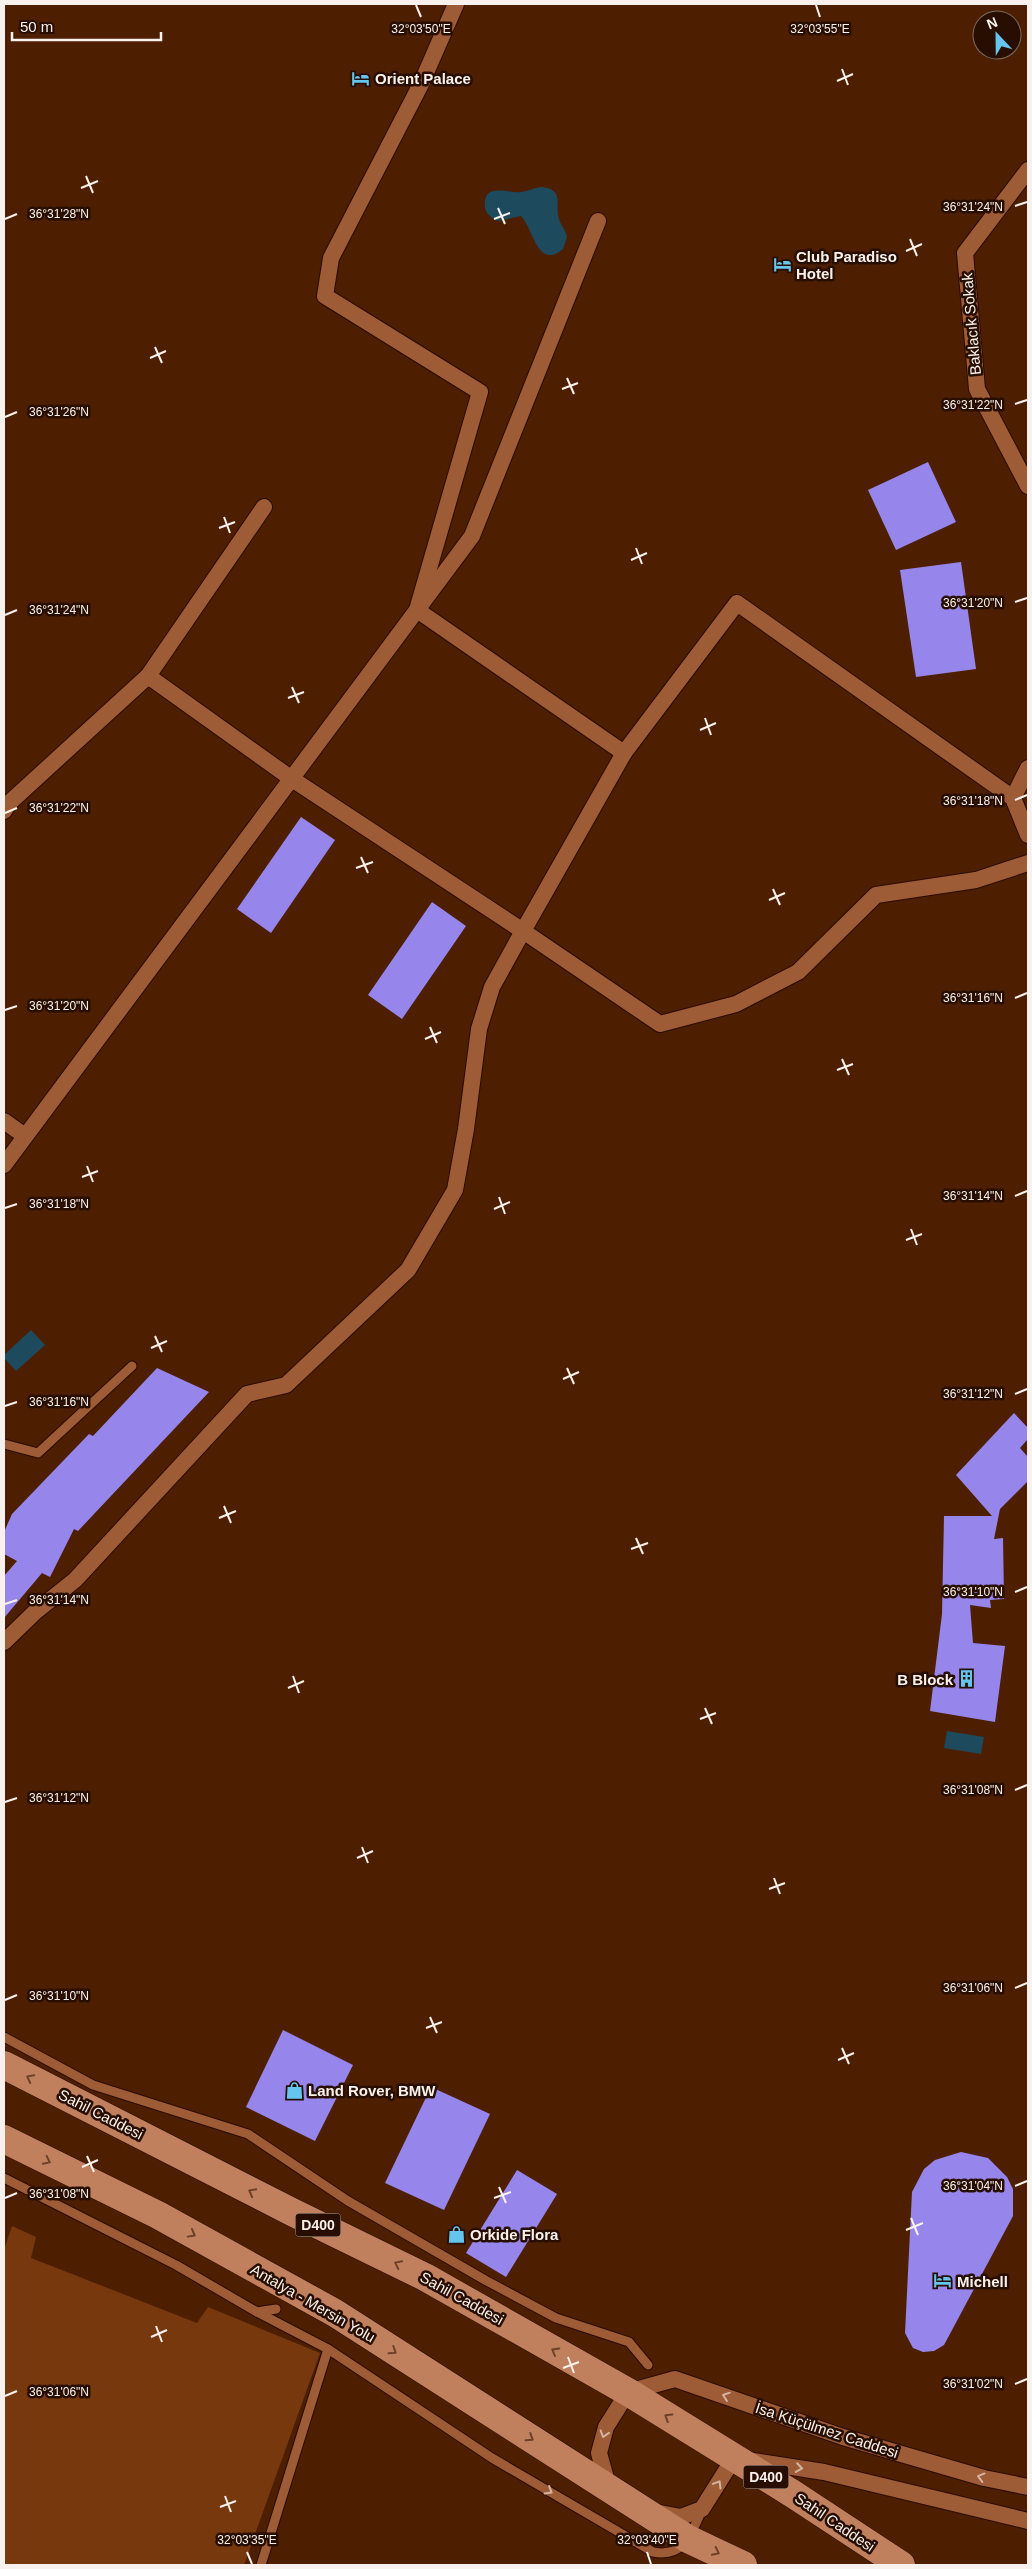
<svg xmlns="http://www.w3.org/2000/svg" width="1032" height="2569" font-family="Helvetica,sans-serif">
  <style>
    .green { fill: #77380e }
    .water { fill: #1d4a5d }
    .building { fill: #9686ec }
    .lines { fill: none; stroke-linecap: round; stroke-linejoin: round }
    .service-casing { stroke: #2b0b00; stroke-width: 11 }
    .minor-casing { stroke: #2b0b00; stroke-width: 18 }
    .trunk-casing { stroke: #2b0b00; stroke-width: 29 }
    .service { stroke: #9d5b36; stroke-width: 9 }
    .minor { stroke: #9d5b36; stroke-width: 16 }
    .trunk { stroke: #c1805d; stroke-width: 28 }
    .oneway { stroke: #6d412a }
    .oneway2 { stroke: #d4b5a4 }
    .ticks { fill: none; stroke: #f9f1ed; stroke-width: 2 }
    .labels { text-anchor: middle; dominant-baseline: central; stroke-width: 5; stroke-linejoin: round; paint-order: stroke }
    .shield { fill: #280e01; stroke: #baada6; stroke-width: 1 }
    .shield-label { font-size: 14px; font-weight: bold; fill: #f9f1ed }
    .poi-label { font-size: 15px; font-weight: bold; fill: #f9f1ed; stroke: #280e01; text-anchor: start }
    .street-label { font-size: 15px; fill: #f9f1ed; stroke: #280e01 }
    .ticks-label { font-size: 12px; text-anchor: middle; fill: #f9f1ed; stroke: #280e01; stroke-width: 5; stroke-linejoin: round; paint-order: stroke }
  </style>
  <rect width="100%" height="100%" fill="#4d1f00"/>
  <polygon class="green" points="12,2226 36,2237 31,2258 197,2323 208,2307 320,2353 244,2565 4,2565 4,2250"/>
  <g class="water">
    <path d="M541 187C566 189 554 206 559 219 561 226 566 230 567 237L563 249C537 271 533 227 521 216L498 221C491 218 486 214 485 207 482 181 510 194 521 192 528 191 534 188 541 187Z"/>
    <polygon points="31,1330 45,1345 16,1371 4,1358 4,1355"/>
    <polygon points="947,1731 984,1737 981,1754 944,1748"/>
  </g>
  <g class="building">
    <polygon points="928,462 956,522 896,550 868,490"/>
    <polygon points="961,562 976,669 916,677 900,570"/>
    <polygon points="301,817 335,840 271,933 237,909"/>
    <polygon points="432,902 466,926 402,1019 368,995"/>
    <polygon points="157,1368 209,1392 78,1531 74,1529 50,1577 42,1573 4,1618 4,1576 17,1561 4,1554 4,1532 12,1514 89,1434 93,1436"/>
    <polygon points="1014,1413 1028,1428 1028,1439 1020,1448 1028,1457 1028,1481 1000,1509 994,1539 1003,1538 1004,1599 990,1600 991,1608 970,1605 973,1643 1005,1646 995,1722 930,1711 942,1614 944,1516 992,1516 956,1475"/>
    <polygon points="283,2030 353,2065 315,2141 246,2107"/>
    <polygon points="431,2087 490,2114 444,2210 385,2183"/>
    <polygon points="961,2152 988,2158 1007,2177 1013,2189 1013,2216 944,2345 934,2351 923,2352 913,2348 905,2333 912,2192 924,2169 935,2160"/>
    <polygon points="517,2170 557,2194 506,2277 466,2253"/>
  </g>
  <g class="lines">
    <defs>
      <g id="service">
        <polyline points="4,1444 38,1453 132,1366"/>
        <polyline points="4,2037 93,2085 248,2134 348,2201 485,2280 556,2318 629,2342 648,2365"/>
        <polyline points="4,2178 176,2265 257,2312 276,2309"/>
        <path d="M257 2312 328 2349 492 2458 653 2552C684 2558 691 2534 702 2510"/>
        <polyline points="261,2565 328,2349"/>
      </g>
      <g id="minor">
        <polyline points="456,4 421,84 331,258 325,296 480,392 417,610 624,753 737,603 1013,798 1028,835"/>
        <polyline points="1028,170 965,253 977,389 1028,486"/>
        <polyline points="148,676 264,507"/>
        <polyline points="1013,798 1028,768"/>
        <polyline points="4,811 8,804 148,676 292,779 523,931 624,753"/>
        <polyline points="4,1121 25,1136"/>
        <polyline points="4,1165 472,536 598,221"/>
        <polyline points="4,1642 35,1612 75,1580 247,1394 286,1385 408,1270 455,1190 466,1129 479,1029 492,987 523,931 660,1024 736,1004 798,972 876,895 976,880 1028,863"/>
        <polyline points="609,2489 599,2453 606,2427 628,2392 675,2379 843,2437 984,2478 1028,2487"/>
        <polyline points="655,2512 681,2517 702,2509 734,2458 824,2472 1028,2521"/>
      </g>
      <g id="trunk">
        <polyline points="4,2065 292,2212 425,2277 628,2392 793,2494 901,2565"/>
        <polyline points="4,2139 158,2215 335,2313 688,2539 743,2565"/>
      </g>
    </defs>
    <use href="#service" class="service-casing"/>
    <use href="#minor" class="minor-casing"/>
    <use href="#trunk" class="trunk-casing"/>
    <use href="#service" class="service"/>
    <use href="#minor" class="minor"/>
    <use href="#trunk" class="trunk"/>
  </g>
  <defs><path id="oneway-chevron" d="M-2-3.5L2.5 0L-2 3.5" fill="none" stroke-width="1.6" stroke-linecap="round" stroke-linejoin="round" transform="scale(1.25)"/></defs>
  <g class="oneway">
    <use href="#oneway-chevron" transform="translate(30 2078) rotate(-153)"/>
    <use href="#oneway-chevron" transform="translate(47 2161) rotate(26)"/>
    <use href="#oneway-chevron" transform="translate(252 2192) rotate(-152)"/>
    <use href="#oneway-chevron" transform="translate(192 2234) rotate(29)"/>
    <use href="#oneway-chevron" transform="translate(398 2264) rotate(-154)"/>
    <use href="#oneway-chevron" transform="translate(393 2351) rotate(33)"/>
    <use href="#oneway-chevron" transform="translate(555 2351) rotate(-150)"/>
    <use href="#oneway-chevron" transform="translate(668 2417) rotate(-148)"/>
    <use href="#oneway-chevron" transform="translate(530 2438) rotate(33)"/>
    <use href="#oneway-chevron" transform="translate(716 2552) rotate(26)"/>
  </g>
  <g class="oneway2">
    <use href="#oneway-chevron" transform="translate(726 2396) rotate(-161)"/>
    <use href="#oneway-chevron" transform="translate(604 2434) rotate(107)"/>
    <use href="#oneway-chevron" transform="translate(799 2468) rotate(9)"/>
    <use href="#oneway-chevron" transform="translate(981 2477) rotate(-165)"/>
    <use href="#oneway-chevron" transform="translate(718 2484) rotate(-59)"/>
    <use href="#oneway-chevron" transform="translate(549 2491) rotate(31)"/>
  </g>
  <path class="ticks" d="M416 5 421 17M816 5 820 17M842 69 848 85M837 81 853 74M86 176 93 193M81 188 98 181M1015 206 1027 202M498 208 505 224M5 219 17 214M494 219 510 213M910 239 917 256M906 251 922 244M155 347 162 363M150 358 166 351M567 378 574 394M562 389 578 383M1015 404 1027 400M5 417 17 412M224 517 230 533M219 528 235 522M636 548 642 564M631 560 647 553M1015 602 1027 598M5 615 17 610M292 687 299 703M288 698 304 692M705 718 711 735M700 730 716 723M1015 800 1027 795M5 813 17 808M361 857 368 873M356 868 373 862M773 889 780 905M769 900 785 893M1015 998 1027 993M5 1010 17 1006M430 1027 437 1043M425 1039 441 1032M842 1059 849 1075M837 1070 853 1064M87 1166 93 1182M82 1177 98 1171M1015 1196 1027 1191M499 1197 505 1214M5 1208 17 1204M494 1209 510 1202M911 1229 917 1245M906 1240 922 1234M155 1336 162 1352M151 1348 167 1341M567 1368 574 1384M563 1379 579 1372M1015 1394 1027 1389M5 1406 17 1402M224 1506 231 1523M219 1518 236 1511M636 1538 643 1554M631 1549 648 1543M1015 1592 1027 1587M5 1604 17 1600M293 1676 299 1693M288 1688 304 1681M705 1708 712 1724M700 1719 716 1713M1015 1790 1027 1785M5 1802 17 1798M362 1847 368 1863M357 1858 373 1851M774 1878 780 1894M769 1889 785 1883M1015 1988 1027 1983M5 2000 17 1995M430 2017 437 2033M426 2028 442 2022M842 2048 849 2064M838 2060 854 2053M87 2156 94 2172M82 2167 98 2160M1015 2186 1027 2181M499 2187 506 2203M5 2198 17 2193M494 2198 511 2192M911 2218 918 2235M906 2230 923 2223M156 2326 162 2342M151 2337 167 2330M568 2357 574 2373M563 2368 579 2362M1015 2384 1027 2379M5 2396 17 2391M225 2496 231 2512M220 2507 236 2501M247 2552 252 2564M647 2552 651 2564"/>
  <defs>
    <symbol id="hotel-bare" viewBox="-9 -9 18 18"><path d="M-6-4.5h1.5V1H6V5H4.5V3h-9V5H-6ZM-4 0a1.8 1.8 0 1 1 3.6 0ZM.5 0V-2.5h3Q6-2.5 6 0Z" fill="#65c5ee" stroke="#280e01" stroke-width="2.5" paint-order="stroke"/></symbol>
    <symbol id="building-bare" viewBox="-9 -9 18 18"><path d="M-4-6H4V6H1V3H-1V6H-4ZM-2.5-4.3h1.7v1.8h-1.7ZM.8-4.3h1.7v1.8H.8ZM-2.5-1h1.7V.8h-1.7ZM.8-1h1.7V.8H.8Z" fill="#65c5ee" stroke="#280e01" stroke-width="2.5" paint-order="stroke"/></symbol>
    <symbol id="shop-bare" viewBox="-9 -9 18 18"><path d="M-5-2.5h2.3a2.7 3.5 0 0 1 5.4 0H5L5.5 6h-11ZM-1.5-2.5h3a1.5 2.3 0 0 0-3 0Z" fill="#65c5ee" stroke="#280e01" stroke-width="2.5" paint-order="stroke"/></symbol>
  </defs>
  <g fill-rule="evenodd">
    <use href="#hotel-bare" x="348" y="66" width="25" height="25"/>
    <use href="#hotel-bare" x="770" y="252" width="25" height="25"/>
    <use href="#building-bare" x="954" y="1666" width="25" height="25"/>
    <use href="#shop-bare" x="282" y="2078" width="25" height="25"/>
    <use href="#shop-bare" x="444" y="2222" width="25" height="25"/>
    <use href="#hotel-bare" x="930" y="2268" width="25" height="25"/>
  </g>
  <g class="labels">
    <g class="shield">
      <rect x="295.5" y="2213.5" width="45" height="23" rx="4"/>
      <rect x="743.5" y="2465.5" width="45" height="23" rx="4"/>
    </g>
    <g class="shield-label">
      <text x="318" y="2225">D400</text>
      <text x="766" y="2477">D400</text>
    </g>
    <g class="poi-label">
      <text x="375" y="78">Orient Palace</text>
      <text x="796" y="256">Club Paradiso<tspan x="796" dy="17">Hotel</tspan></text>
      <text x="953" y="1679" text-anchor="end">B Block</text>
      <text x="308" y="2090">Land Rover, BMW</text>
      <text x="470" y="2234">Orkide Flora</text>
      <text x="957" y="2281">Michell</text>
    </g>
    <g class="street-label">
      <text transform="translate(971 324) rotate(-95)">Baklacık Sokak</text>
      <text transform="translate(101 2114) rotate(27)">Sahil Caddesi</text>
      <text transform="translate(462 2298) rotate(29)">Sahil Caddesi</text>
      <text transform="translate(313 2303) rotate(30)">Antalya - Mersin Yolu</text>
      <text transform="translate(827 2430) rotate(18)">İsa Küçülmez Caddesi</text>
      <text transform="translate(835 2522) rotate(34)">Sahil Caddesi</text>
    </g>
  </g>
  <g class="ticks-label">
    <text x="421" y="33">32°03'50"E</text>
    <text x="820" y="33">32°03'55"E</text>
    <text x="973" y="211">36°31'24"N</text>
    <text x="59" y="218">36°31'28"N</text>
    <text x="973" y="409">36°31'22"N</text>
    <text x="59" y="416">36°31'26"N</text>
    <text x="973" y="607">36°31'20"N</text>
    <text x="59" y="614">36°31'24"N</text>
    <text x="973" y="805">36°31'18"N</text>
    <text x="59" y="812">36°31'22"N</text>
    <text x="973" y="1002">36°31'16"N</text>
    <text x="59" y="1010">36°31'20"N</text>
    <text x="973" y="1200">36°31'14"N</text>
    <text x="59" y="1208">36°31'18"N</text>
    <text x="973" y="1398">36°31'12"N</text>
    <text x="59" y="1406">36°31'16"N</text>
    <text x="973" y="1596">36°31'10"N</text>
    <text x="59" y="1604">36°31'14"N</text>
    <text x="973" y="1794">36°31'08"N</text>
    <text x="59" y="1802">36°31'12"N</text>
    <text x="973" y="1992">36°31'06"N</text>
    <text x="59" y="2000">36°31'10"N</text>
    <text x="973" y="2190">36°31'04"N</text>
    <text x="59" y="2198">36°31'08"N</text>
    <text x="973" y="2388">36°31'02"N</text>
    <text x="59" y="2396">36°31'06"N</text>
    <text x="247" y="2544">32°03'35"E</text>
    <text x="647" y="2544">32°03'40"E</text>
  </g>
  <rect width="1032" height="2569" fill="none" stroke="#f9f1ed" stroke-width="10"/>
  <g transform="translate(997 35) rotate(338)"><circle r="24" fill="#280e01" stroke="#7c695f"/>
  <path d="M0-4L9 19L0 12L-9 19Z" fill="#65c5ee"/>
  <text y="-8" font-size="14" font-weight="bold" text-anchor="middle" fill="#f9f1ed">N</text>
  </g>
  <path d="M12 32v8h149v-8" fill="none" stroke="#f9f1ed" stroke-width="2.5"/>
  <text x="20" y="32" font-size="15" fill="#f9f1ed" stroke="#280e01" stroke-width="4" paint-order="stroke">50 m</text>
</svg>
